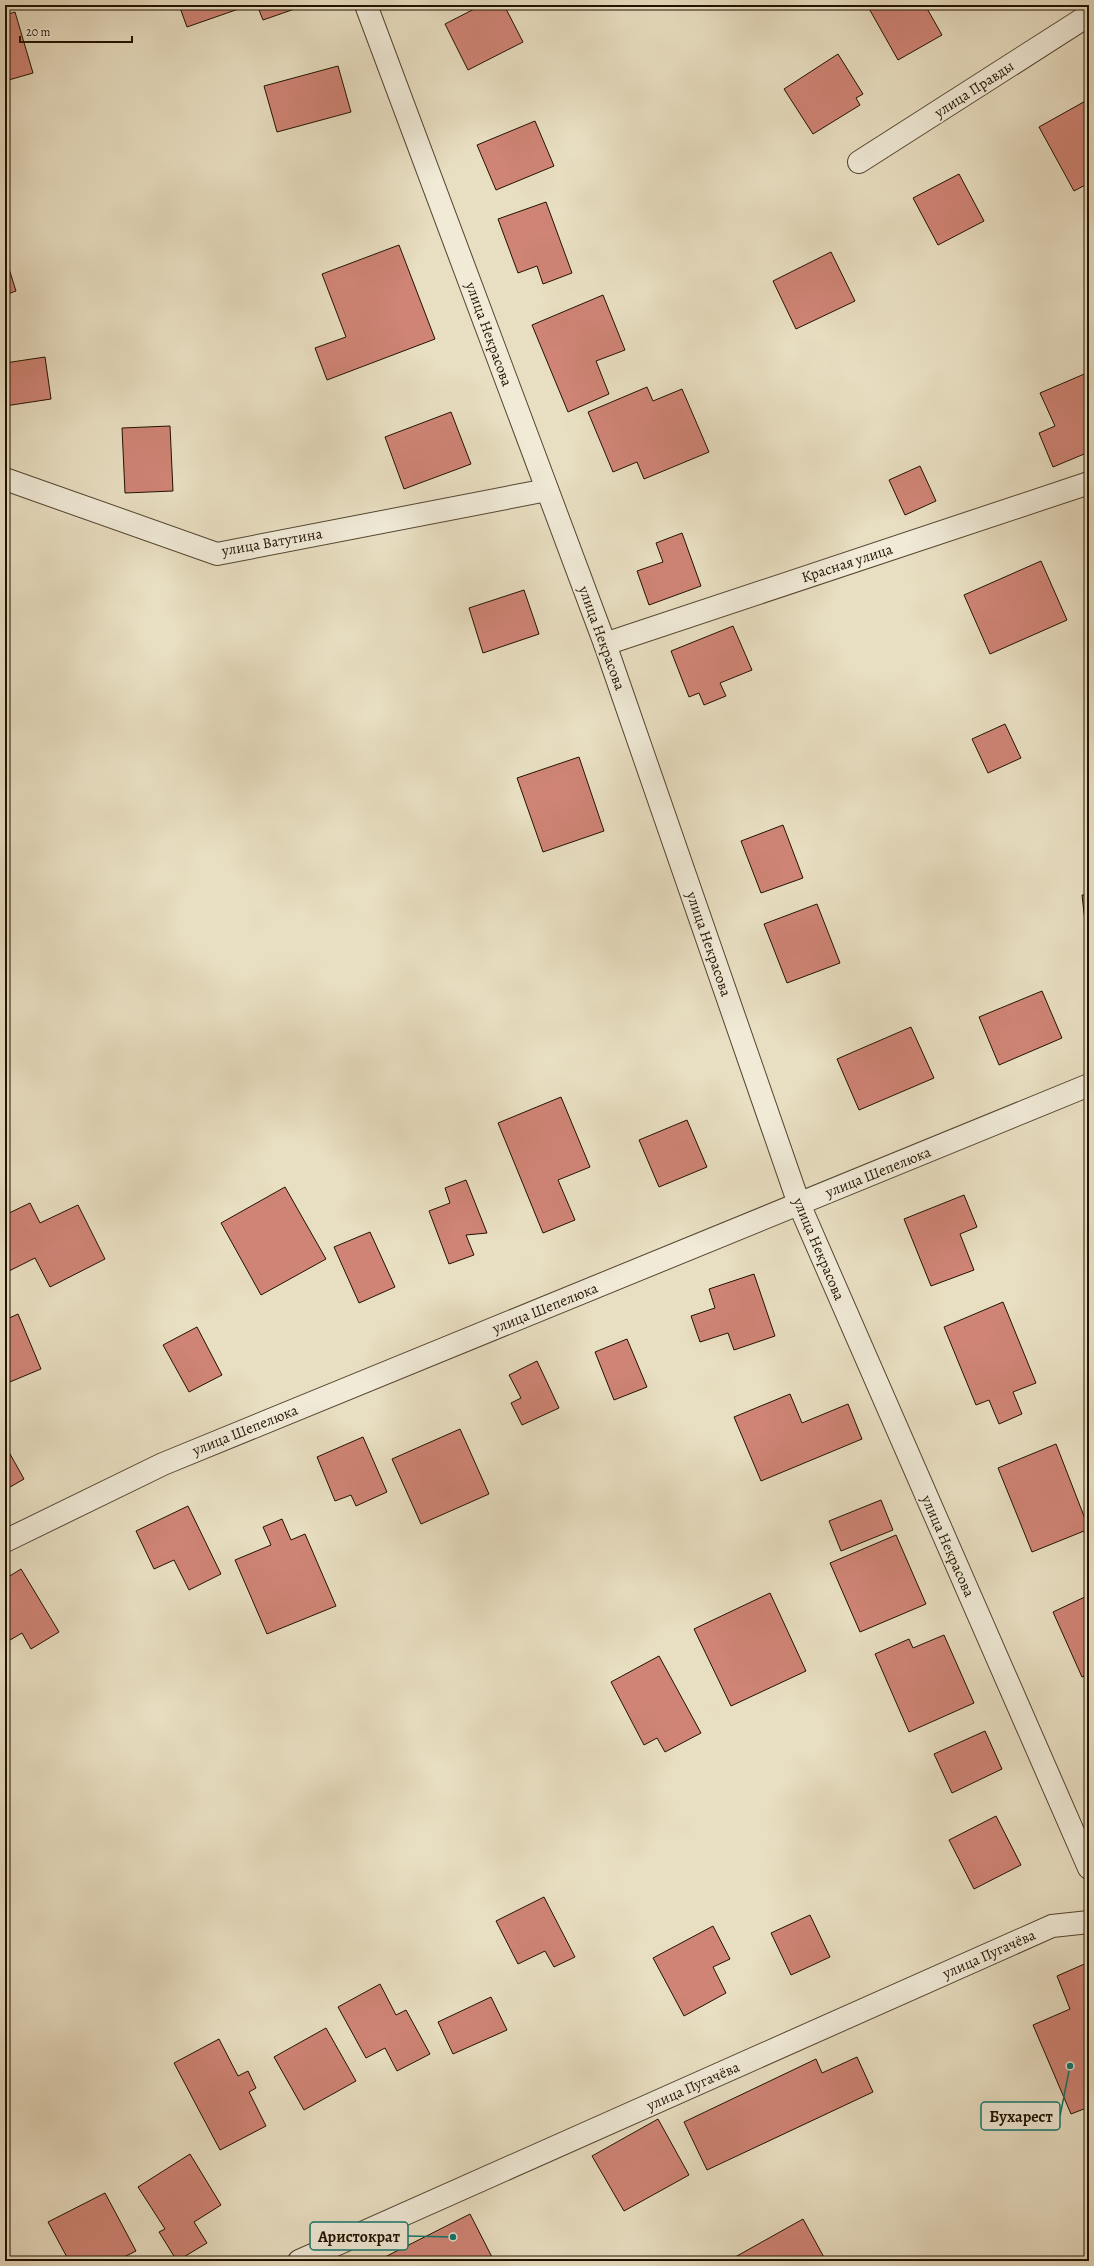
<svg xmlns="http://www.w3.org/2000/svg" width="1094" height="2266" font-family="Alegreya,serif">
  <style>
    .building { fill: #cf8475; stroke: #221200 }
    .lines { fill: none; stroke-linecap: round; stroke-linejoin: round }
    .street-casing { stroke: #544530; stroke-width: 24 }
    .street { stroke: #f0ead7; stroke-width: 22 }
    .labels { text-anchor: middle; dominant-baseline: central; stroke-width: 4; stroke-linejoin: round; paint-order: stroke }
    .street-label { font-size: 15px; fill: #221200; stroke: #f0ead7 }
    .leader { fill: none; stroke: #0f766e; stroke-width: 1.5 }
    .callout-dot { fill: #0f766e; stroke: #f0ead7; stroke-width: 1.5 }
    .callout { fill: #f0ead7; stroke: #0f766e; stroke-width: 1.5 }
    .callout-label { font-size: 16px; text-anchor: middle; font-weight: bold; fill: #221200 }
  </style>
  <rect width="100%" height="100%" fill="#e8dec1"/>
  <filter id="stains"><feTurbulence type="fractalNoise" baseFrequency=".005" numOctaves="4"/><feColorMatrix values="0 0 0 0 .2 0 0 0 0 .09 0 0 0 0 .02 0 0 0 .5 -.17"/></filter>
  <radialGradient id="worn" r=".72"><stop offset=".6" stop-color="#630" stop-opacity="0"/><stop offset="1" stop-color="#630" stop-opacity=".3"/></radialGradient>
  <g class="building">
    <polygon points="179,5 250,5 187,27"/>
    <polygon points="257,5 306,5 263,20"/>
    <polygon points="482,5 504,5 523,42 468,70 445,24"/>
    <polygon points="867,5 925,5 942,35 898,60"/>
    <polygon points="15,12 33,73 5,81 5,15"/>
    <polygon points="838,54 863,94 856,98 860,105 813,134 784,89"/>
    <polygon points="338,66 351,112 277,132 264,86"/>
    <polygon points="1089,99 1089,183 1074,191 1039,127"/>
    <polygon points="535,121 554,166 496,190 477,145"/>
    <polygon points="959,174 984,221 938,245 913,198"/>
    <polygon points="546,202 572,273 543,284 537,266 518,273 498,219"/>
    <polygon points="399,245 435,339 327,380 315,348 346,337 322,274"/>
    <polygon points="831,252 855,301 796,329 773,281"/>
    <polygon points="5,256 16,291 5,295"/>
    <polygon points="603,295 625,350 596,361 609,394 568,412 532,325"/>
    <polygon points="45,357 51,399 5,406 5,363"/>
    <polygon points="1089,372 1089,452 1053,467 1039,433 1055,426 1040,393"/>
    <polygon points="647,387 653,401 682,389 709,452 644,479 637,462 613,472 588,412"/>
    <polygon points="451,412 471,464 404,489 385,437"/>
    <polygon points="170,426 173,491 125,493 122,428"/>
    <polygon points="920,466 936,501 905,515 889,480"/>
    <polygon points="682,533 701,586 649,605 637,571 663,562 656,543"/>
    <polygon points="1041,561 1067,620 990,654 964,595"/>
    <polygon points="524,590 539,634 483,653 469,608"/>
    <polygon points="733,626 752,670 720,683 726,696 704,705 699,693 689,697 671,651"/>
    <polygon points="1005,724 1021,758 988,773 972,739"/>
    <polygon points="579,757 604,831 543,852 517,778"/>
    <polygon points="783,825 803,878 761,893 741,841"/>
    <polygon points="1082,895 1089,895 1089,957"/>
    <polygon points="817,904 840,963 787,983 764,924"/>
    <polygon points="1042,991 1062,1038 999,1065 979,1017"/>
    <polygon points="911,1027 934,1078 859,1110 837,1059"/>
    <polygon points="561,1097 590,1167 558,1180 575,1220 543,1233 498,1123"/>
    <polygon points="687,1120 707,1167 659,1187 639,1140"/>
    <polygon points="466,1180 487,1233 466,1235 474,1255 449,1264 429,1211 450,1203 445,1188"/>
    <polygon points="285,1187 326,1259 261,1295 221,1223"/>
    <polygon points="964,1195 977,1227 960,1234 974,1270 931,1286 904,1219"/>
    <polygon points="30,1203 40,1223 78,1205 105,1259 50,1287 35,1258 9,1271 5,1263 5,1215"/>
    <polygon points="370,1232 395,1287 359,1303 334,1247"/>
    <polygon points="754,1274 775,1336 734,1350 728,1333 700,1342 691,1316 715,1308 709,1289"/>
    <polygon points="1003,1302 1036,1383 1013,1392 1022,1414 999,1424 989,1400 976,1405 944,1327"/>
    <polygon points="18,1314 41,1369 5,1384 5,1320"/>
    <polygon points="197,1327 222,1375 189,1392 163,1345"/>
    <polygon points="627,1339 647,1387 614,1400 595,1352"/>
    <polygon points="537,1361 559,1408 522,1425 511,1403 521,1398 509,1375"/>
    <polygon points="790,1394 802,1423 848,1404 862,1439 761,1481 734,1417"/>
    <polygon points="460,1429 489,1494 421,1524 392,1459"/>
    <polygon points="363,1437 387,1492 356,1506 351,1495 335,1501 317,1457"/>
    <polygon points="1056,1444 1089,1529 1032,1552 998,1468"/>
    <polygon points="5,1445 24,1479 5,1490"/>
    <polygon points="881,1500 893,1530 841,1551 829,1521"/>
    <polygon points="188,1506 221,1574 189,1590 174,1560 154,1569 136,1531"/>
    <polygon points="282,1519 291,1540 305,1534 336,1606 267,1634 235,1560 271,1545 263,1527"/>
    <polygon points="896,1535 926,1604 860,1632 830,1563"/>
    <polygon points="21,1569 59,1632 31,1649 22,1633 5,1643 5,1579"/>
    <polygon points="770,1593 806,1671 731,1706 694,1629"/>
    <polygon points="1089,1595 1089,1674 1082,1677 1053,1612"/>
    <polygon points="944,1635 974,1703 909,1732 875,1654 909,1639 913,1648"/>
    <polygon points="659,1656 701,1733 665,1752 657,1738 644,1745 611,1682"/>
    <polygon points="985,1731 1002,1769 952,1793 934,1754"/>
    <polygon points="996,1816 1021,1865 974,1889 949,1840"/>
    <polygon points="544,1897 575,1957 554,1967 545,1951 518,1964 496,1921"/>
    <polygon points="810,1915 830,1957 791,1975 771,1933"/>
    <polygon points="713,1926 730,1959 713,1967 726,1993 684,2016 653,1958"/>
    <polygon points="1089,1962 1089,2107 1071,2114 1033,2025 1070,2009 1057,1976"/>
    <polygon points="380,1984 396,2015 406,2010 430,2054 397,2071 385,2048 366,2058 338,2007"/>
    <polygon points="491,1997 507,2030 453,2054 438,2022"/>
    <polygon points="326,2028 356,2081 304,2110 274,2057"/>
    <polygon points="219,2039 238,2076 248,2071 256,2088 249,2092 266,2126 220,2150 174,2063"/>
    <polygon points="857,2057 873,2092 707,2170 684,2122 816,2059 822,2073"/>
    <polygon points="658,2119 689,2175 624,2211 592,2156"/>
    <polygon points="190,2154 221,2205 194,2222 207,2243 177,2261 159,2232 165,2229 138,2187"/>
    <polygon points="105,2193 136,2251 116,2261 69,2261 48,2222"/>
    <polygon points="470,2214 494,2261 377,2261"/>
    <polygon points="803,2219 826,2261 728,2261"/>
  </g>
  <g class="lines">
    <defs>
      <g id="street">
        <polyline points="366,5 605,644 799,1204 1089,1868"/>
        <polyline points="859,162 1089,15"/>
        <polyline points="5,479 217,554 547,490"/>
        <polyline points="605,644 1089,483"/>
        <polyline points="5,1541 163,1464 1089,1085"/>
        <polyline points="299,2261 1052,1926 1089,1922"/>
      </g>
    </defs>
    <use href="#street" class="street-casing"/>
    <use href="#street" class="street"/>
  </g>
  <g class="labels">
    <g class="street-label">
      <text transform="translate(974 89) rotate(-33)">улица Правды</text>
      <text transform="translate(489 334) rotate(70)">улица Некрасова</text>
      <text transform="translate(272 542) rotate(-10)">улица Ватутина</text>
      <text transform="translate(847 563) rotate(-18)">Красная улица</text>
      <text transform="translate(602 638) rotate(70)">улица Некрасова</text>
      <text transform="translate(709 944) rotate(71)">улица Некрасова</text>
      <text transform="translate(878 1172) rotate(-22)">улица Шепелюка</text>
      <text transform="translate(819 1249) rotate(67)">улица Некрасова</text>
      <text transform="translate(545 1308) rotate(-22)">улица Шепелюка</text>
      <text transform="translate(245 1430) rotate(-22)">улица Шепелюка</text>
      <text transform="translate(948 1546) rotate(66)">улица Некрасова</text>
      <text transform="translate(989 1954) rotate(-24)">улица Пугачёва</text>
      <text transform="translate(693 2086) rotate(-24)">улица Пугачёва</text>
    </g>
  </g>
  <path class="leader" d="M1070 2066L1060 2116M453 2237L408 2236"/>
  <g class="callout-dot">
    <circle cx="1070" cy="2066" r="4"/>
    <circle cx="453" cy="2237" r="4"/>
  </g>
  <g class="callout">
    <rect x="981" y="2102" width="79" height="28" rx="4"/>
    <rect x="310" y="2222" width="98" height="28" rx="4"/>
  </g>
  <g class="callout-label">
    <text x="1021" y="2122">Бухарест</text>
    <text x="359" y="2242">Аристократ</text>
  </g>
  <rect width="1094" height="2266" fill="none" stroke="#e8dec1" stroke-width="20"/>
  <rect x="6" y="6" width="1082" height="2254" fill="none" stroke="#221200" stroke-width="2"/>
  <rect x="10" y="10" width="1074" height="2246" fill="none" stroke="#221200"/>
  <path d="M20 36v6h112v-6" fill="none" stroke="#221200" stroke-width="2"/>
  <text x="26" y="36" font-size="12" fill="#221200" stroke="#f0ead7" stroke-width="3" paint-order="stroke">20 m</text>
  <rect width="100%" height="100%" filter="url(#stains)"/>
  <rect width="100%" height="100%" fill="url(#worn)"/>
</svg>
